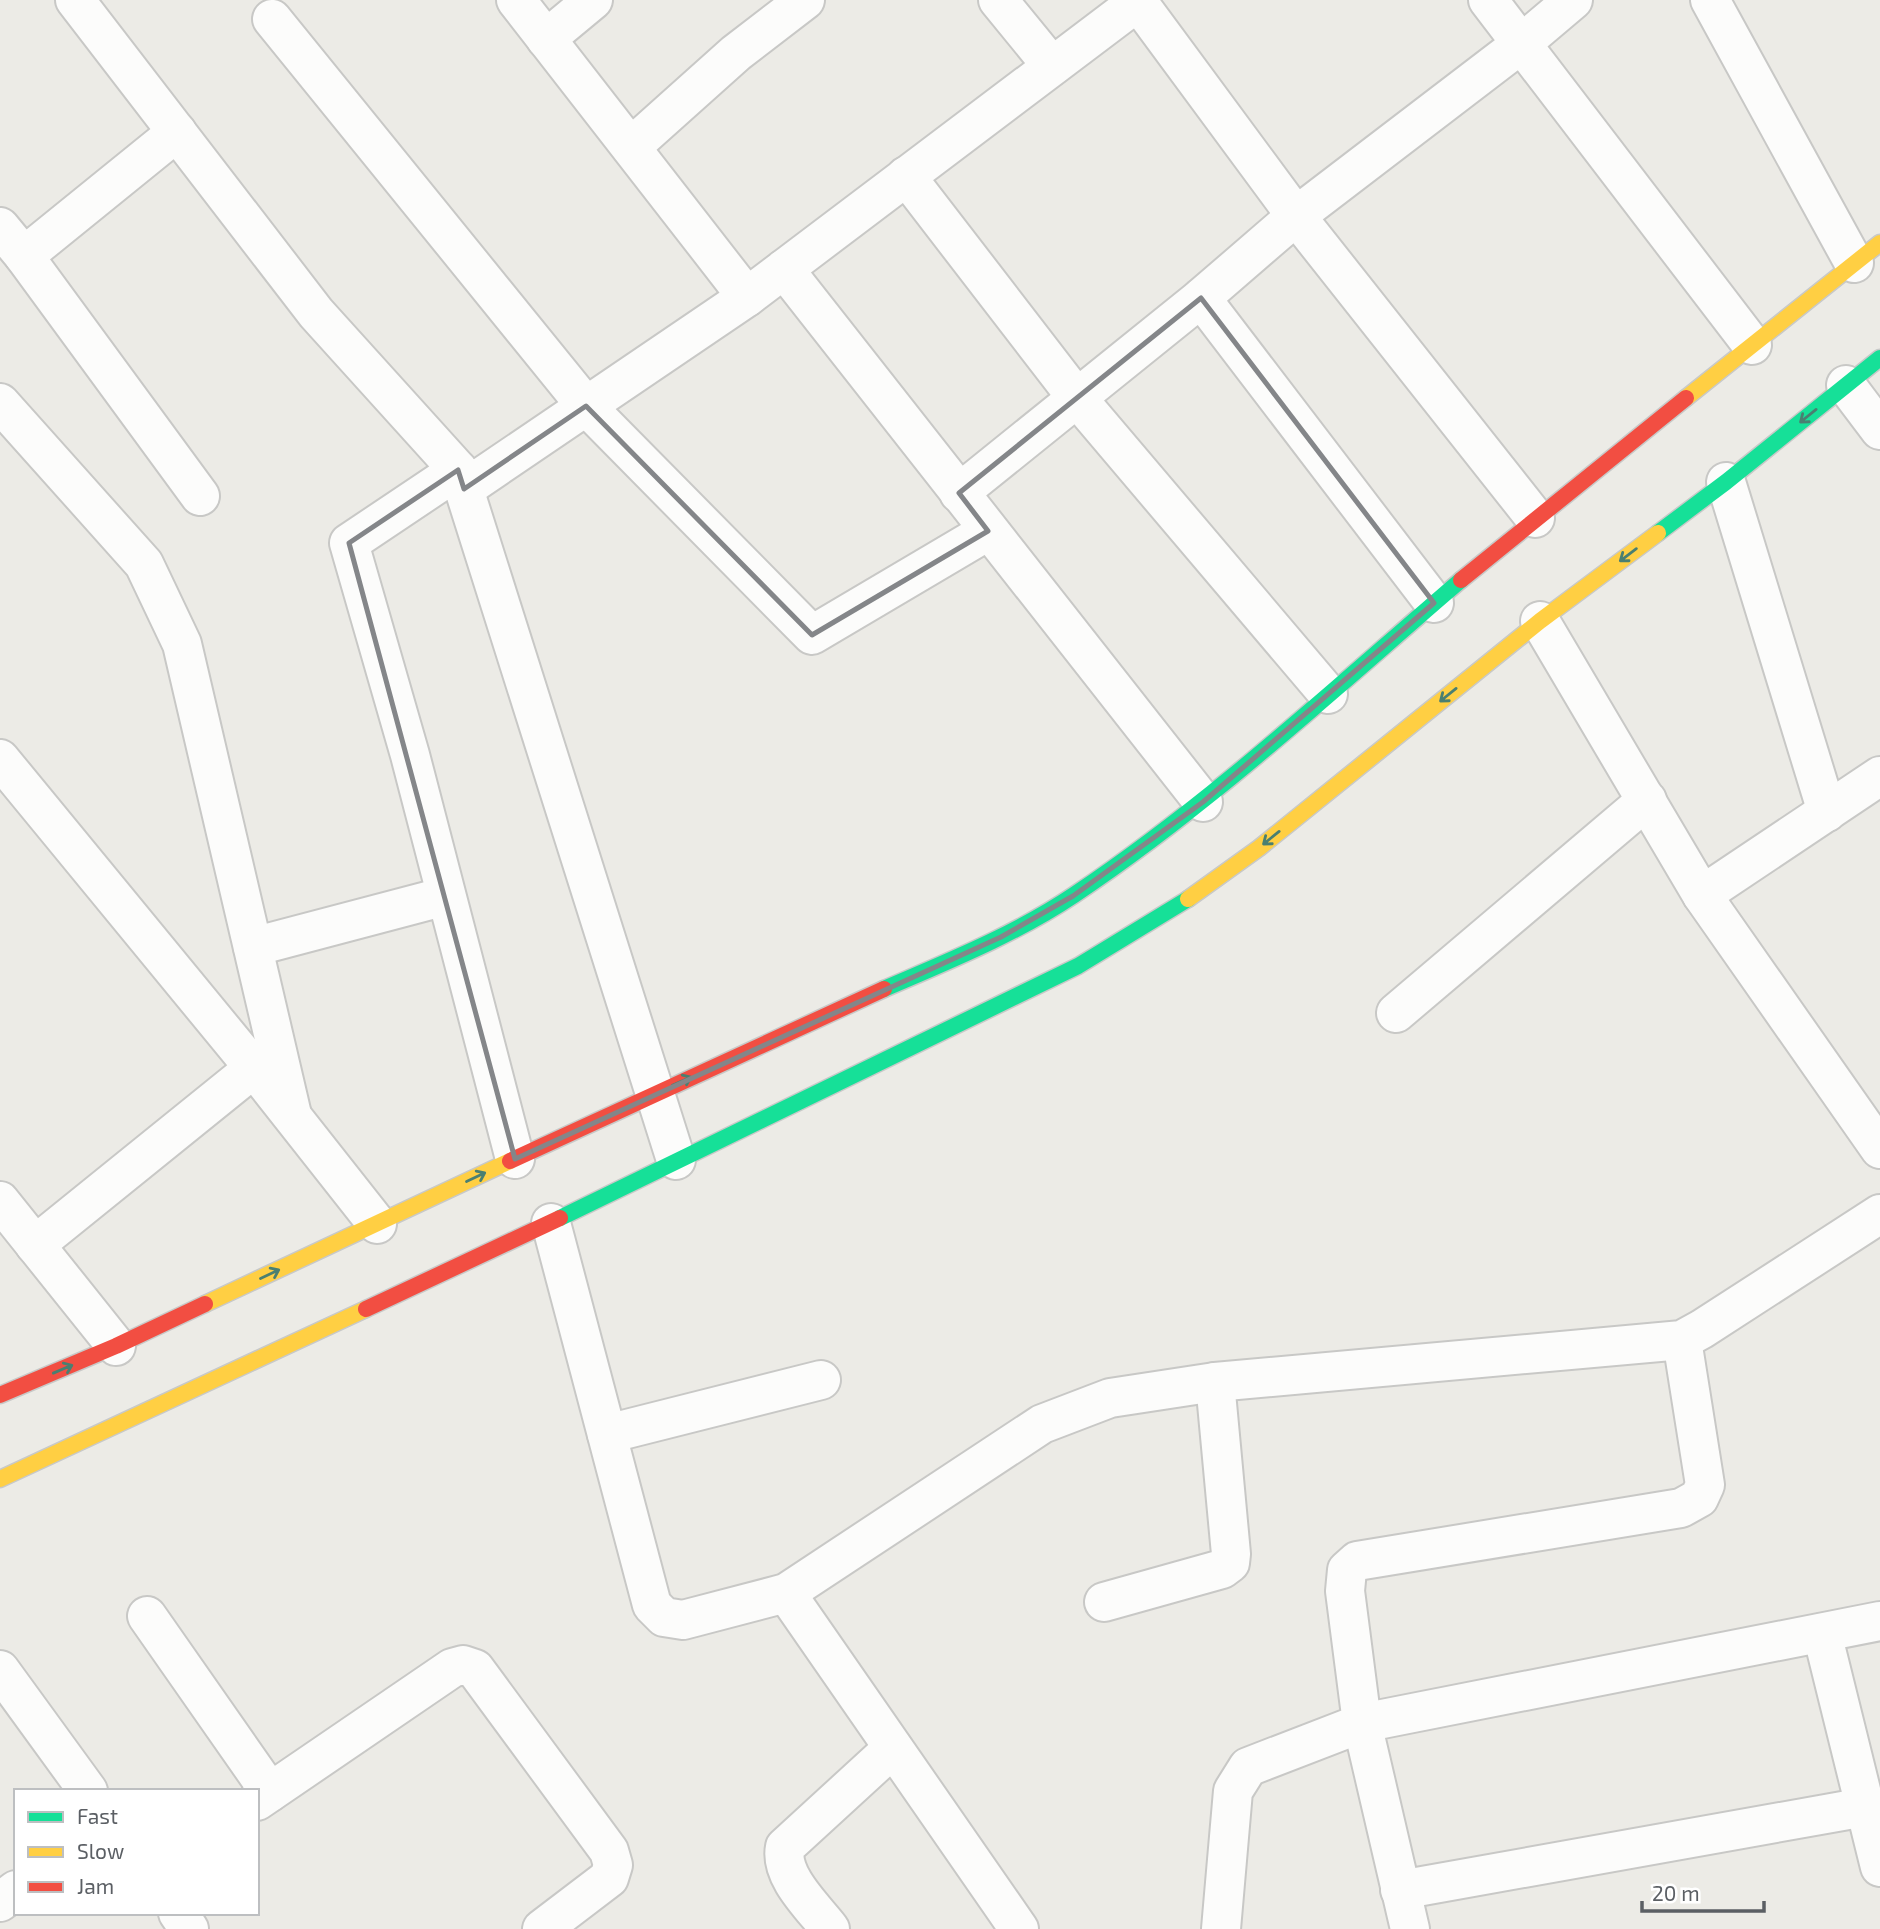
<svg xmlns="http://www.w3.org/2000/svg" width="1880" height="1929" font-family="'Exo 2',sans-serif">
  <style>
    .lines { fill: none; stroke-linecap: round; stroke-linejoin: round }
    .street-casing { stroke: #c8c8c6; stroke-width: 42 }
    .fast-casing { stroke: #c8c9c8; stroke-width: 19 }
    .slow-casing { stroke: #c8c9c8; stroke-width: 19 }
    .jam-casing { stroke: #c8c9c8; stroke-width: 19 }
    .street { stroke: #fcfcfb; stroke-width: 38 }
    .fast { stroke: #16e098; stroke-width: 16 }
    .slow { stroke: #ffcf43; stroke-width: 16 }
    .jam { stroke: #f24e42; stroke-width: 16 }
    .oneway { stroke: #4a7f71 }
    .marked { fill: none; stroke: #848689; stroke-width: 5; stroke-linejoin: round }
  </style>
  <rect width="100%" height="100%" fill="#ecebe6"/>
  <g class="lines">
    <defs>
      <g id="street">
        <polyline points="75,0 316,313 458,470"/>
        <polyline points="998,0 1052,66"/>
        <polyline points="1488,0 1752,345"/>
        <polyline points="1710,0 1854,263"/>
        <polyline points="1138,2 1296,216 1535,518"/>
        <polyline points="272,19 586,406 812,635 988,531"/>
        <polyline points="546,39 593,0"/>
        <polyline points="631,147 736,53 805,0"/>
        <polyline points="906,176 1077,398 1328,694"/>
        <polyline points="0,227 24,256 200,496"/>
        <polyline points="24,256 177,132"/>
        <polyline points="784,269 1140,0"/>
        <polyline points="747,297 784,269 1203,802"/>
        <polyline points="1201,298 1434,603"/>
        <polyline points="1846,385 1880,430"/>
        <polyline points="0,403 144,564 182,644 292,1115"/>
        <polyline points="1726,482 1827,812"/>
        <polyline points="464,489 747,297 516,0"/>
        <polyline points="959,493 1201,298 1296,216 1521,44 1573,0"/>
        <polyline points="1540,621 1702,895 1880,1149"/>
        <polyline points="0,759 254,1068 377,1224"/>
        <polyline points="1702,895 1880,776"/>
        <polyline points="253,947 446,896"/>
        <polyline points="1396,1013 1647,800"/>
        <polyline points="515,1159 410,755 349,543 458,470 676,1160"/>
        <polyline points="0,1201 116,1346"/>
        <polyline points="551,1223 652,1605 664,1617 683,1620 786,1593 1042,1424 1110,1398 1215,1382 1682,1340 1702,1329 1880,1214"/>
        <polyline points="35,1245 254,1068"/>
        <polyline points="607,1434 821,1380"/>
        <polyline points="786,1593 1019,1929"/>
        <polyline points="1104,1602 1222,1569 1230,1563 1231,1554 1215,1382"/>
        <polyline points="147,1616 270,1792"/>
        <polyline points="1822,1633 1880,1867"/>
        <polyline points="0,1670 88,1791"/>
        <polyline points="257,1801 452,1668 463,1665 475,1669 609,1851 613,1865 609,1878 542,1929"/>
        <polyline points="1400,1890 1865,1807"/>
        <polyline points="0,1902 16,1890"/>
        <polyline points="178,1913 189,1929"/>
        <path d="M830 1929C813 1907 779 1876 785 1847L893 1748"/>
        <polyline points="1221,1929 1233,1791 1248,1767 1362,1723 1345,1591 1347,1570 1357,1561 1681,1508 1699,1498 1705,1485 1682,1340"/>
        <polyline points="1410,1929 1362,1723 1880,1621"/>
      </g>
      <g id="fast">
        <polyline points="1658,533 1726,482 1880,358"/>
        <path d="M884 989C949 961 1016 934 1074 895 1213 802 1335 688 1461 580"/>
        <polyline points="560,1218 1078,966 1188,899"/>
      </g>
      <g id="slow">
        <polyline points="1686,398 1880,243"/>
        <polyline points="1188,899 1259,848 1540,621 1658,533"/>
        <polyline points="205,1304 510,1161"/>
        <polyline points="0,1479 366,1309"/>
      </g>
      <g id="jam">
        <polyline points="1461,580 1686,398"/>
        <polyline points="510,1161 884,989"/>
        <polyline points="366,1309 560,1218"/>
        <polyline points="0,1395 116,1346 205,1304"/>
      </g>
    </defs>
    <use href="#street" class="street-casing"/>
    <use href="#fast" class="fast-casing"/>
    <use href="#slow" class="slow-casing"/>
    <use href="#jam" class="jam-casing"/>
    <use href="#street" class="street"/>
    <use href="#fast" class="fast"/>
    <use href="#slow" class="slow"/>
    <use href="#jam" class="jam"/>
  </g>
  <defs><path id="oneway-shaft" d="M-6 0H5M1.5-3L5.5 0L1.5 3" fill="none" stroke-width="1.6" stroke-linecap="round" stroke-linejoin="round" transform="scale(1.75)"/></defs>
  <g class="oneway">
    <use href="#oneway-shaft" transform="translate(1808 416) rotate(141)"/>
    <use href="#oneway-shaft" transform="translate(1628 555) rotate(143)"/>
    <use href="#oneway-shaft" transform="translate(1448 695) rotate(141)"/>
    <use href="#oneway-shaft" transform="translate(1271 838) rotate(141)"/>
    <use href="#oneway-shaft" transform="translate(682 1081) rotate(-24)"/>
    <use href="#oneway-shaft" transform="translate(476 1177) rotate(-25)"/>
    <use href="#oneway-shaft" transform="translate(270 1274) rotate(-25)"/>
    <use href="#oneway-shaft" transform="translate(63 1369) rotate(-23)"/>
  </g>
  <path class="marked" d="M1201 298 1434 603 1203 802 1073 896 1001 937 515 1159 349 543 458 470 464 489 586 406 812 635 988 531 959 493Z"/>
  <rect x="14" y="1789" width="245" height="126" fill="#ffffff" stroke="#bdbfc1" stroke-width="2"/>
  <rect x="28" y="1812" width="35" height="10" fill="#16e098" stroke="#bdbfc1" stroke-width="2"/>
  <text x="77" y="1824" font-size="21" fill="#5b5f64">Fast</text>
  <rect x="28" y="1847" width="35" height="10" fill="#ffcf43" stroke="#bdbfc1" stroke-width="2"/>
  <text x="77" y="1859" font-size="21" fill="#5b5f64">Slow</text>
  <rect x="28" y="1882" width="35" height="10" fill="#f24e42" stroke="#bdbfc1" stroke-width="2"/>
  <text x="77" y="1894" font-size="21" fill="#5b5f64">Jam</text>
  <path d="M1642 1901v10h122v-10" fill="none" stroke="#5b5f64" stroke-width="3.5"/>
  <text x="1652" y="1901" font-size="21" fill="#5b5f64" stroke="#ffffff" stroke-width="5" paint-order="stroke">20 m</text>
</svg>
